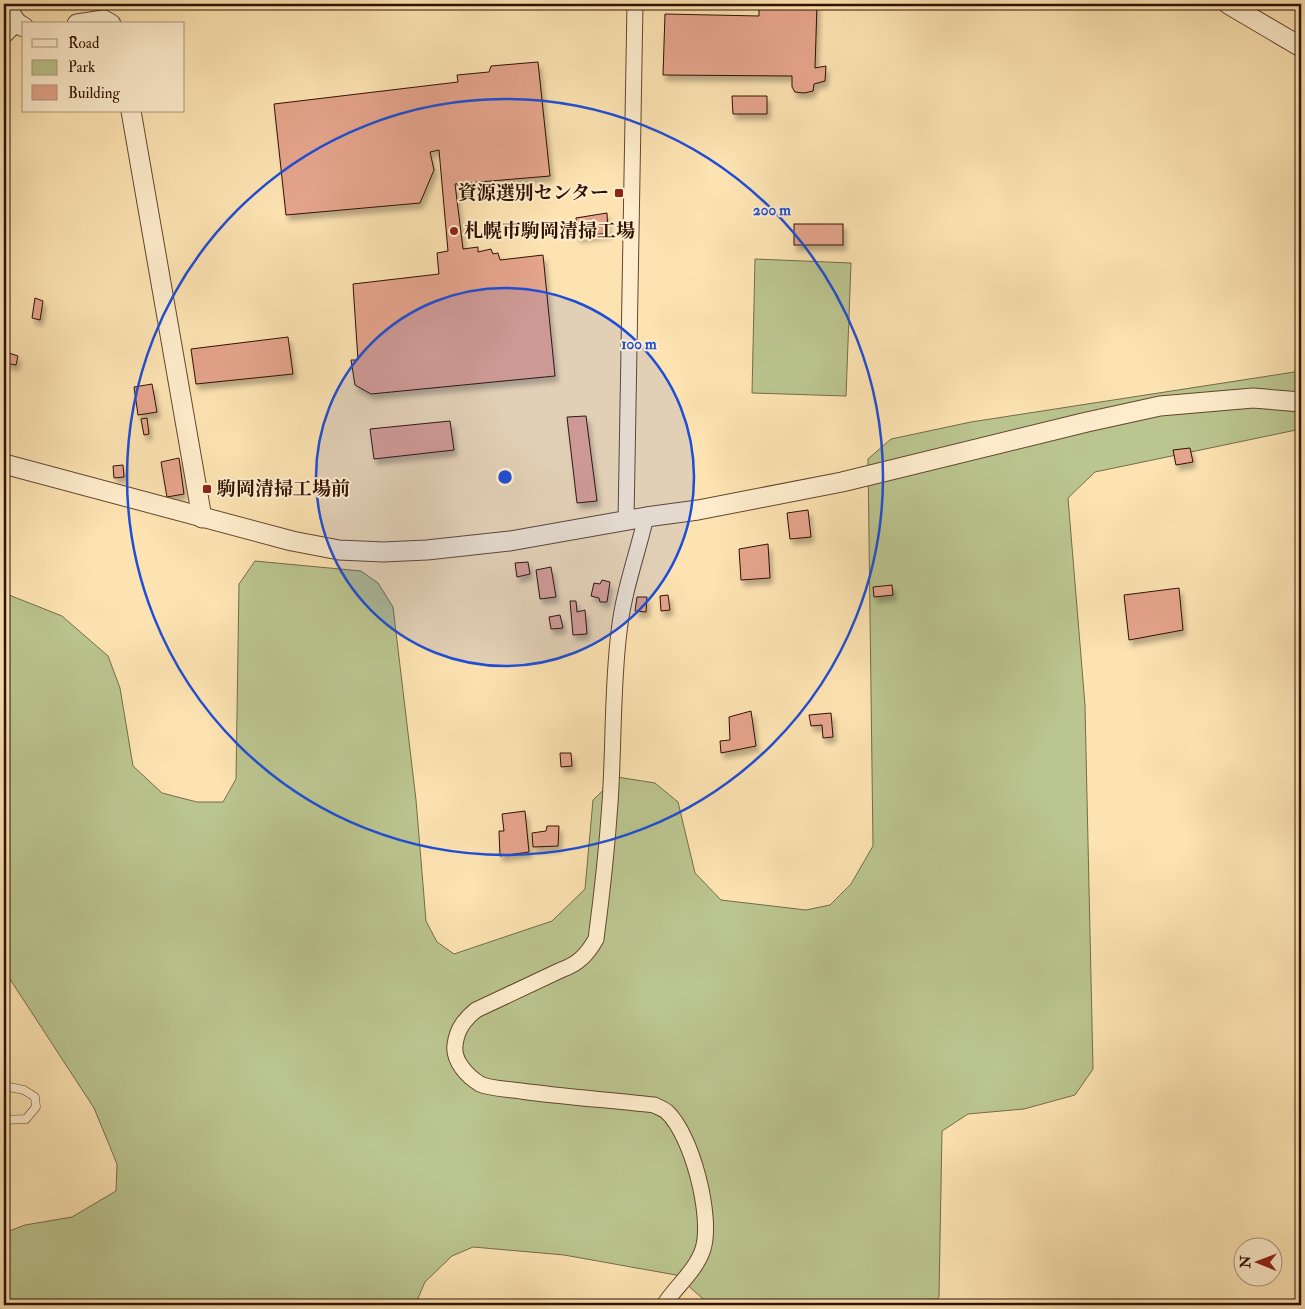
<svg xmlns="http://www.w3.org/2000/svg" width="1305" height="1309" font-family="'IM FELL Double Pica','Noto Serif JP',serif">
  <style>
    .green { fill: #bbc58f; stroke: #766b48 }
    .building { fill: #e5a48c; stroke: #301101; filter: url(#shadow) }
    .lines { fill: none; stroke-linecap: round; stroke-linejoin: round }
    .service-casing { stroke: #63462d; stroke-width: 9 }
    .minor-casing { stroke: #63462d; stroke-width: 17 }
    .tertiary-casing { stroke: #63462d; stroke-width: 21 }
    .service { stroke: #feedcd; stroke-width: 8 }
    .minor { stroke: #feedcd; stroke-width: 15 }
    .tertiary { stroke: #feedcd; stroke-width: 19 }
    .ring { fill: none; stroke: #1d4ed8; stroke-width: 2.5 }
    .poi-dot { fill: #8f2418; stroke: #feedcd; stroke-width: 2 }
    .labels { text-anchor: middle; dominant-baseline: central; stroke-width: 4; stroke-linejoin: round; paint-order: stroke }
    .poi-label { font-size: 19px; font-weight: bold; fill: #301101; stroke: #feedcd; text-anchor: start }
    .centre { fill: #1d4ed8; stroke: #feedcd; stroke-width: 2.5 }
    .ring-label { font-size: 15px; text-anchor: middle; font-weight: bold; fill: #1d4ed8; stroke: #feedcd; stroke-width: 4; stroke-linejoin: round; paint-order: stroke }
  </style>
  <defs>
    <filter id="shadow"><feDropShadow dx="3" dy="5.5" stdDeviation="2.5" flood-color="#0004"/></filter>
  </defs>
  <rect width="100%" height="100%" fill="#fde3b2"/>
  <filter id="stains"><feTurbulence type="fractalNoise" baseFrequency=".004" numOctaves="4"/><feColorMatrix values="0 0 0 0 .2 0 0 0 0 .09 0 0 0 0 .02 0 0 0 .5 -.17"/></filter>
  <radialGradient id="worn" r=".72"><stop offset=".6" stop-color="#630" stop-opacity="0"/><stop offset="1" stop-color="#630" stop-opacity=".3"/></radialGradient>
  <g class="green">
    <polygon points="755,259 851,263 846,396 752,393"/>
    <polygon points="1301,371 1301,429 1095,472 1068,498 1085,705 1093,1069 1075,1095 1024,1109 968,1114 942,1131 939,1297 933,1305 710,1305 676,1275 564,1255 473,1247 452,1256 425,1282 415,1305 4,1305 4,1233 25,1225 72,1217 116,1191 117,1164 94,1108 4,970 4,593 62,616 108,656 120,688 133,766 162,793 197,802 223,802 236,779 239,584 255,561 361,571 378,583 393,607 416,800 426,921 437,942 454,954 552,921 585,889 593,800 617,777 655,783 678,802 695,873 721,900 806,910 830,905 851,884 873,846 868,459 891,439 971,422"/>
  </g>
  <g class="building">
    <polygon points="759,4 817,4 815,68 826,66 825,81 814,84 813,91 804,93 795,92 792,87 792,76 663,75 665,14 759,16"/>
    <polygon points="538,62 550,176 455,184 463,249 478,247 478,252 491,249 493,254 498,253 500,260 543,255 555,376 371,394 355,385 351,360 358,360 353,284 439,274 437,253 448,251 439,150 430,152 434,170 420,203 286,215 274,104 458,82 457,75 489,72 491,66"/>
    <polygon points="732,96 767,96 767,114 733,114"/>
    <polygon points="607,213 608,233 577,237 576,218"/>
    <rect x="794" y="224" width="49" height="21"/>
    <polygon points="35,298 43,301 40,320 32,318"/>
    <polygon points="288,337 293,374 196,384 191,349"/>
    <polygon points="9,353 18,356 16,365 5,363"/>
    <polygon points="152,384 157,412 138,415 134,387"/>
    <polygon points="586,416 597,501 577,503 567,417"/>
    <polygon points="147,418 149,434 144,435 141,419"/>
    <polygon points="450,421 454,450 374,459 370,429"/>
    <polygon points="1190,448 1193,462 1176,465 1173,450"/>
    <polygon points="179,458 184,494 167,497 161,462"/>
    <polygon points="123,465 124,477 114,478 113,466"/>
    <polygon points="808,510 811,537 790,539 787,513"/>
    <polygon points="768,544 770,578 741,580 739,549"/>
    <polygon points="528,562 530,574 517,577 515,563"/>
    <polygon points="551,567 556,597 540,599 536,570"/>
    <polygon points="602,580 610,582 607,602 600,602 599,598 591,596 594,583 600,584"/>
    <polygon points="892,585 893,595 874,597 873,587"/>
    <polygon points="1179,588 1183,630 1129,640 1124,595"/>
    <polygon points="668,595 670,610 661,611 660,596"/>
    <polygon points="637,597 647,597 646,612 635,611"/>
    <polygon points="570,601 576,601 577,612 585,610 587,634 573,635"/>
    <polygon points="560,615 563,628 551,629 549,617"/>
    <polygon points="751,711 756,746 721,753 720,741 730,740 729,717"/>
    <polygon points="831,713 833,737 823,738 822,725 811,726 809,715"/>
    <polygon points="560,753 571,753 572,766 561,767"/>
    <polygon points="525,811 529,852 500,856 499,831 504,831 502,814"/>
    <polygon points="547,826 559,826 558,846 533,847 532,833 546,831"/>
  </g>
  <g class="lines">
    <defs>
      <polyline id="service" points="4,1086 24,1090 35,1097 36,1107 26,1119 4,1120"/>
      <g id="minor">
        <polyline points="4,36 17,23"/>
        <path d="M646 517C637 555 623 593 619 632 612 688 614 746 610 803 607 848 602 894 596 939 587 955 578 964 561 970L476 1010C464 1020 457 1029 455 1045 453 1061 467 1076 480 1084 490 1089 510 1089 521 1091 565 1097 610 1100 654 1105 658 1107 664 1109 667 1112 692 1135 713 1217 703 1249 696 1271 676 1286 664 1305"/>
        <polyline points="626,521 635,4"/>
      </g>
      <g id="tertiary">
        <path d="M9 4C11 14 13 23 24 27"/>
        <polyline points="1228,4 1301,47"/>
        <polyline points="77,24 104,20 111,24"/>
        <polyline points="131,111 202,518"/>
        <polyline points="4,464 292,541 339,550 383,552 427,550 510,541 646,517 698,510 842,482 1087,422 1160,406 1253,398 1301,402"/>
      </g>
    </defs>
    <use href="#service" class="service-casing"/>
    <use href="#minor" class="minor-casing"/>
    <use href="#tertiary" class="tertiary-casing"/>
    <use href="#service" class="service"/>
    <use href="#minor" class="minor"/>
    <use href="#tertiary" class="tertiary"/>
  </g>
  <circle cx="505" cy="477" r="189" fill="#1d4ed8" fill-opacity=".12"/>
  <g class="ring">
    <circle cx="505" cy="477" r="189"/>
    <circle cx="505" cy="477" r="378"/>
  </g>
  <g class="poi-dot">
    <rect x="614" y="188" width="10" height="10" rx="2.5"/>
    <circle cx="454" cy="231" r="5"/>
    <rect x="202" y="484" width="10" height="10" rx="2.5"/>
  </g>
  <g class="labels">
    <g class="poi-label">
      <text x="609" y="193" text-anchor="end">資源選別センター</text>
      <text x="464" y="231">札幌市駒岡清掃工場</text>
      <text x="217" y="489">駒岡清掃工場前</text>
    </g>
  </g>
  <circle cx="505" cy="477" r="8" class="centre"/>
  <g class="ring-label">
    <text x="772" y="215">200 m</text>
    <text x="639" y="349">100 m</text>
  </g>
  <rect width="1305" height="1309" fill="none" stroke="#fde3b2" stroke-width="20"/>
  <rect x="5" y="5" width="1295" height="1299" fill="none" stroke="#301101" stroke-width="2.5"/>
  <rect x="10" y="10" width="1285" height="1289" fill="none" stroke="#301101"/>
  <rect x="22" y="22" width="162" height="90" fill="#feedcd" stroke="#ac957b"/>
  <rect x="32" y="39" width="25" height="8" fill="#feedcd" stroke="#ac957b"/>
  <text x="68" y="48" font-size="15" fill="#301101">Road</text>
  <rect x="32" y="60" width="25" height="15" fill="#bbc58f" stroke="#ac957b"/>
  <text x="68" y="72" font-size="15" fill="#301101">Park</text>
  <rect x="32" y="85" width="25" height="15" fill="#e5a48c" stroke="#ac957b"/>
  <text x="68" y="98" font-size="15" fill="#301101">Building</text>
  <g transform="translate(1258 1262) rotate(271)"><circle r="24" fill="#feedcd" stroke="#ac957b"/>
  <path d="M0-4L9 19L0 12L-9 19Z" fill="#8f2418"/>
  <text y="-8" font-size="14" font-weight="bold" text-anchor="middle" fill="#301101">N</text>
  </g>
  <rect width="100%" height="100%" filter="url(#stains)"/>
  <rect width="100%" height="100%" fill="url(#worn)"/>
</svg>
